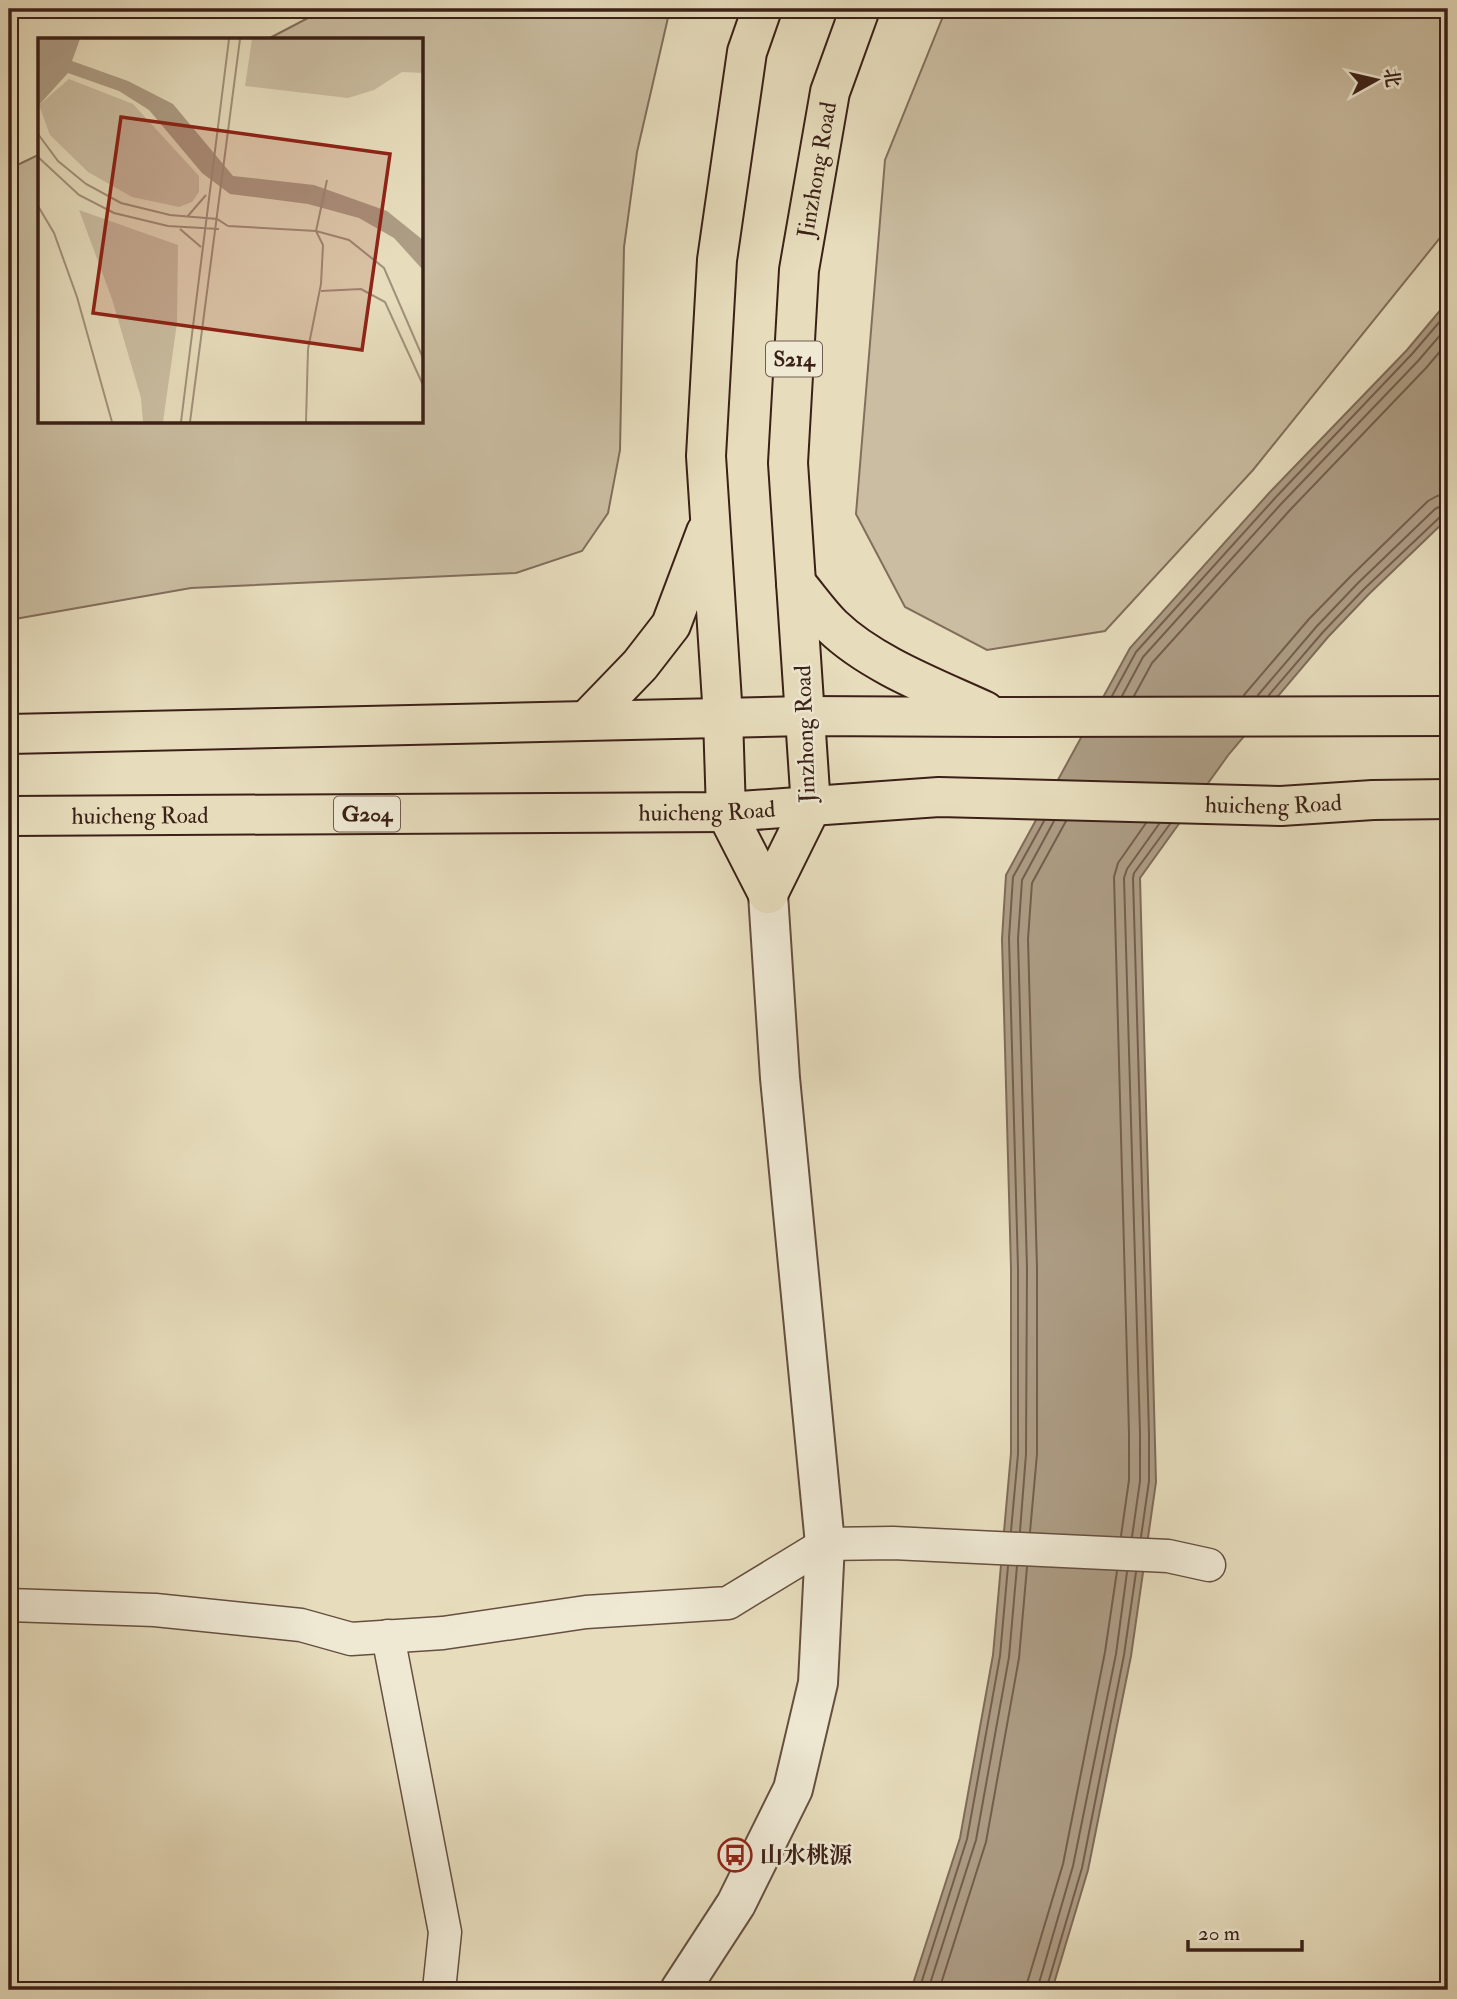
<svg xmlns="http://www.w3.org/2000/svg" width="1457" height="1999" font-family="'IM FELL Double Pica','Noto Serif SC',serif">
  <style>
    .green { fill: #cabda1; stroke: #826e5c; stroke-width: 2 }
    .water { fill: #ad9d85; stroke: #7f6b59; stroke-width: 2 }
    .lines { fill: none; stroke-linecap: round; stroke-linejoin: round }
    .shore { stroke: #745e4e; stroke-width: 2 }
    .minor-casing { stroke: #664f40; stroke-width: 35 }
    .tertiary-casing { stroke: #664f40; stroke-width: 42 }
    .primary-casing { stroke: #3b2017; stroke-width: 42 }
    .minor { stroke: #efe9d4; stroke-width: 32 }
    .tertiary { stroke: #efe9d4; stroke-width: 38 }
    .primary { stroke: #e7ddbd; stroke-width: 38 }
    .labels { text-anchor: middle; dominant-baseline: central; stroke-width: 5; stroke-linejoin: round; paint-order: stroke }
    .shield { fill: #efe9d4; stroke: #715c50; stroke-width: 2 }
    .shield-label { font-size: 21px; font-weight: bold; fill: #3b2017 }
    .street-label { font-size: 23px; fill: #3b2017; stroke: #efe9d4 }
    .poi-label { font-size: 23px; font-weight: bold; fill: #3b2017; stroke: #efe9d4; text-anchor: start }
    .inset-road { fill: none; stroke: #a2917b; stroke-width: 2 }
    .view { fill: #8f2418; fill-opacity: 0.15; stroke: #8f2418; stroke-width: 3.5 }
    .inset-edge { fill: none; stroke: #3b2017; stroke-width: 3.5 }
  </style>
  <rect width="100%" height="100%" fill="#e7ddbd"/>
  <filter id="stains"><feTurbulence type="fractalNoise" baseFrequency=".00286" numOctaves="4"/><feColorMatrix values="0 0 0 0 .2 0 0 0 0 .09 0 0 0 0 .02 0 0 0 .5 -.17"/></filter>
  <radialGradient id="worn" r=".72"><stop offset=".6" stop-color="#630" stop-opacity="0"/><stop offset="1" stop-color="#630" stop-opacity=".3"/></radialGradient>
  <g class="green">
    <polygon points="325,9 670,9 637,152 624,247 620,450 608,513 582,551 516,573 191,588 9,620 9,169 40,154 40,422 422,422 422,40 266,40"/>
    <polygon points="946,9 1448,9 1448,228 1253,470 1105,631 987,650 905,607 856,514 885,160"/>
  </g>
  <polygon class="water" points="1448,301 1448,518 1369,594 1328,637 1229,754 1140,878 1156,1482 1131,1656 1088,1870 1052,1990 911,1990 960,1838 993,1655 1011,1453 1011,1268 1002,939 1006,875 1130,648 1270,492 1407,350"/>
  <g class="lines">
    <g class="shore">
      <polyline points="1244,695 1309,619 1351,576 1428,501 1437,496 1448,494"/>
      <polyline points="1258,695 1317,626 1358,583 1435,509 1441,506 1448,505"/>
      <polyline points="1269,695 1323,632 1364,589 1441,516 1448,514"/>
      <polyline points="1112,696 1136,652 1276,497 1412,354 1448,312"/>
      <polyline points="1122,696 1143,657 1282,503 1418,361 1448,326"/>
      <polyline points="1134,696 1152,663 1290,510 1426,368 1448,342"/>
      <polyline points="1011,1531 1018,1454 1018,1268 1009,938 1013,877 1044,821"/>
      <polyline points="1020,1531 1026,1454 1027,1268 1018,939 1022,880 1054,821"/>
      <polyline points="1030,1532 1037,1454 1037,1268 1028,939 1032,883 1066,821"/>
      <polyline points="1121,1536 1129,1480 1129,1433 1114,877 1118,863 1146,823"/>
      <polyline points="1132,1537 1140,1481 1140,1433 1124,878 1127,869 1159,824"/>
      <polyline points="1141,1537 1149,1481 1149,1433 1133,878 1134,873 1170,824"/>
      <polyline points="919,1990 967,1839 1000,1656 1008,1566"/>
      <polyline points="928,1990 976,1840 1009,1657 1017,1566"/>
      <polyline points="939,1990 986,1842 1019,1658 1027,1567"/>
      <polyline points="1026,1990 1028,1980 1063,1864 1105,1652 1117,1571"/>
      <polyline points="1037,1990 1073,1866 1116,1654 1127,1572"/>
      <polyline points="1046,1990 1082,1868 1124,1655 1136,1572"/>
    </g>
    <defs>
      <g id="minor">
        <polyline points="9,1605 155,1610 301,1625 351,1639 443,1633 586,1612 728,1603 825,1544 893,1543 1168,1556 1209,1565"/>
        <polyline points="388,1636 445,1932 439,1990"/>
      </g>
      <polyline id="tertiary" points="680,1990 736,1904 793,1789 818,1683 825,1544 780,1078 768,894"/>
      <g id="primary">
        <polyline points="762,9 747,52 717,260 706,456 723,717 726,812 768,894"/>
        <path d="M796 583C808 597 819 613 832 626 871 664 935 688 985 711"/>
        <polyline points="587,720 640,665 671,625 706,532"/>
        <polyline points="9,734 806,716 999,717 1448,716"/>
        <path id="s1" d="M9 816 726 812 939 797 1281 806 1373 800 1448 799"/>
        <path id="s2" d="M768 894 811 807 788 463 799 270 830 92 860 9"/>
      </g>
    </defs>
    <use href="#minor" class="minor-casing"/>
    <use href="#tertiary" class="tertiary-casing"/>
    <use href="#primary" class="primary-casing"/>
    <use href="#minor" class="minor"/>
    <use href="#tertiary" class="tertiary"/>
    <use href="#primary" class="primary"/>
  </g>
  <defs>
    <symbol id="bus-ring" viewBox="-11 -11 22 22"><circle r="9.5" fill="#efe9d4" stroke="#8f2418" stroke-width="1.5"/><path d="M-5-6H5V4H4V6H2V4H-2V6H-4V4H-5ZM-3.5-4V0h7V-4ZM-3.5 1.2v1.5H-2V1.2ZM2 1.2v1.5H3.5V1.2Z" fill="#8f2418"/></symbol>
  </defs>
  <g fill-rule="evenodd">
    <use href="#bus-ring" x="716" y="1836" width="38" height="38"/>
  </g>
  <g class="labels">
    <g class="shield">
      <rect x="766" y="341.5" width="56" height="35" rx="5"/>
      <rect x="334" y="796.5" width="66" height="35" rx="5"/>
    </g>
    <g class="shield-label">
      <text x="794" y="359">S214</text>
      <text x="367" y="814">G204</text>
    </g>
    <g class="street-label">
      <text stroke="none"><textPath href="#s2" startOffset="737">Jinzhong Road</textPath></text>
      <text transform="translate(805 734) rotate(-92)">Jinzhong Road</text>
      <text stroke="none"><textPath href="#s1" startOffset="1265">huicheng Road</textPath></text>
      <text stroke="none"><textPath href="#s1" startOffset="698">huicheng Road</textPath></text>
      <text stroke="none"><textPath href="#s1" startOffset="131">huicheng Road</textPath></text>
    </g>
    <g class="poi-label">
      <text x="760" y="1855">山水桃源</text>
    </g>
  </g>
  <g transform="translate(38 38)">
    <rect width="385" height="385" fill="#e7ddbd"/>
    <path d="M214 1H385V35L364 34 336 52 310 60 207 48ZM31 41 95 66 161 138V154L154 164 141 169 94 159 50 134 12 97 1 67ZM41 172 140 207 139 285 125 384H105L103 360 74 261Z" fill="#cabda1"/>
    <path d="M0 1H42L34 23 90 43 135 66 195 138 276 147 349 173 385 202V232L356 200 321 180 270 166 192 156 164 135 111 72 81 53 30 35 0 68Z" fill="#ad9d85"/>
    <path class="inset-road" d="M0 96 20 123 48 146 83 165 132 177 179 181 190 188M0 119 41 157 76 175 130 188 181 191M0 168 16 195 39 259 74 384M149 179 168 157M190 188 278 193 311 202 346 230 385 320M142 191 163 209M283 253 323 251 347 264 385 347M143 384 191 1M152 384 202 1M268 384 270 311 283 246 285 207 278 193 289 142"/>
    <path class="view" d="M83 79 352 116 324 312 55 275Z"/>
    <rect width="385" height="385" class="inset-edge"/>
  </g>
  <rect width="1457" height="1999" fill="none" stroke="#e7ddbd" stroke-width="35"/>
  <rect x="10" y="10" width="1436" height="1978" fill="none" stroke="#3b2017" stroke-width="3.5"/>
  <rect x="18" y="18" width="1422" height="1964" fill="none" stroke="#3b2017" stroke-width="2"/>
  <g transform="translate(1376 80) rotate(82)" stroke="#efe9d4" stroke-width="5" paint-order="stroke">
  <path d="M0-5L12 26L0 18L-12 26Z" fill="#3b2017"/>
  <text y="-10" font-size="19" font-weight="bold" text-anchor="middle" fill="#3b2017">北</text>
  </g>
  <path d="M1188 1940v10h114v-10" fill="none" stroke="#3b2017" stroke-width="3.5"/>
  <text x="1198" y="1940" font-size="21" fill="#3b2017" stroke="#efe9d4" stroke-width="5" paint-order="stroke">20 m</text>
  <rect width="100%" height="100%" filter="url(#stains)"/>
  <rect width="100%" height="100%" fill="url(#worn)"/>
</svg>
